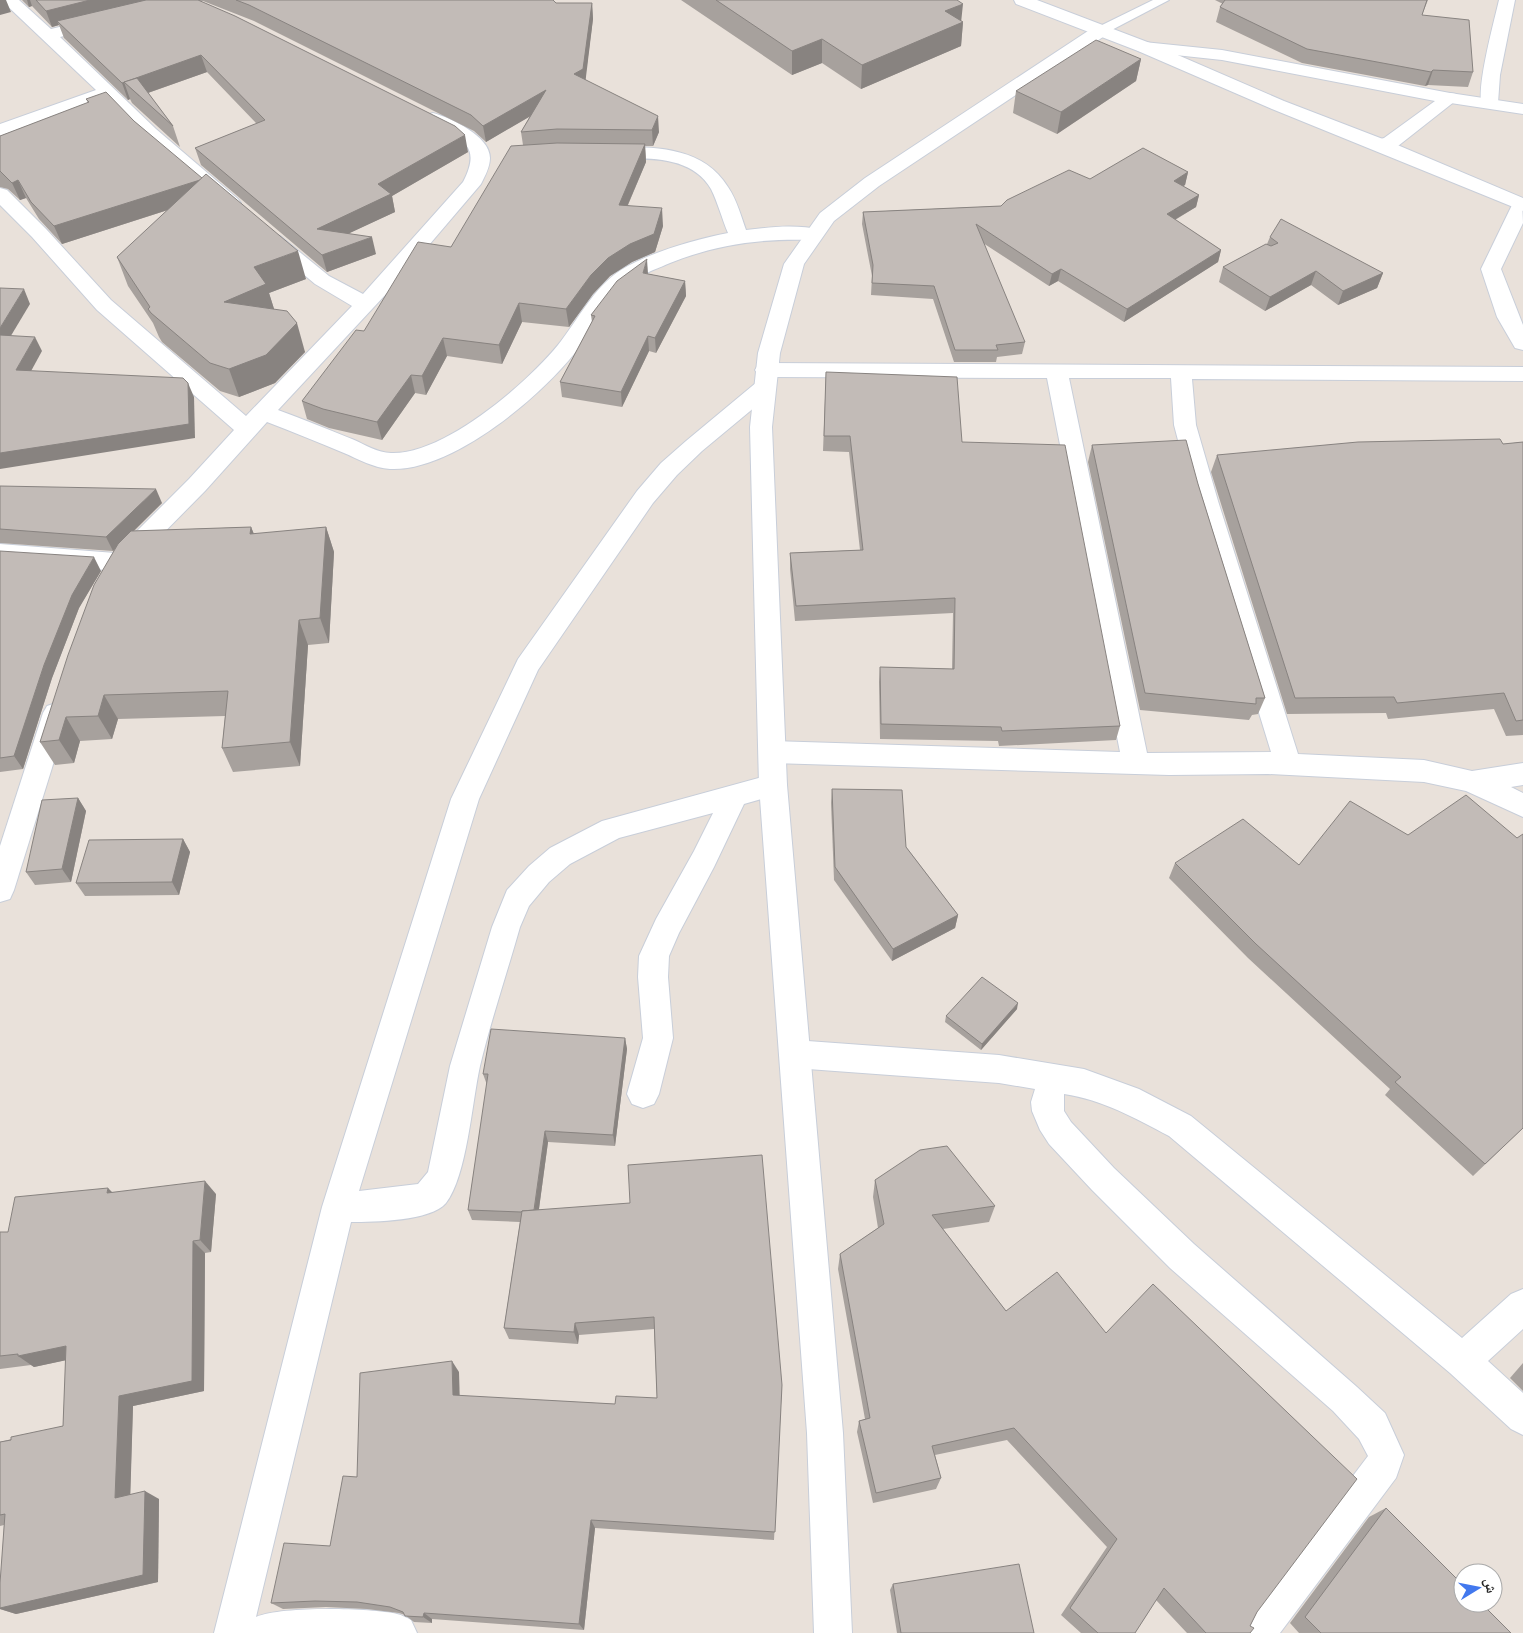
<svg xmlns="http://www.w3.org/2000/svg" width="1523" height="1633" font-family="'Sofia Sans Condensed','Noto Naskh Arabic',sans-serif">
  <style>
    .lines { fill: none; stroke-linecap: round; stroke-linejoin: round }
    .service-casing { stroke: #c8ced9; stroke-width: 2 }
    .minor-casing { stroke: #c8ced9; stroke-width: 2 }
    .tertiary-casing { stroke: #c8ced9; stroke-width: 2 }
    .secondary-casing { stroke: #c8ced9; stroke-width: 2 }
    .service { fill: #fff; fill-rule: evenodd }
    .minor { fill: #fff; fill-rule: evenodd }
    .tertiary { fill: #fff; fill-rule: evenodd }
    .secondary { fill: #fff; fill-rule: evenodd }
    .wall { fill: #a7a19d }
    .shaded-wall { fill: #888380 }
    .building { fill: #c2bbb7; stroke: #888380 }
  </style>
  <rect width="100%" height="100%" fill="#e9e1da"/>
  <g class="lines">
    <defs>
      <polygon id="service" points="1153,0 1169,0 1104,34 1100,35 1094,31 1096,28"/>
      <g id="minor">
        <polygon points="1,0 19,0 51,29 97,18 103,19 106,23 103,27 60,37 156,129 238,199 241,203 238,207 231,209 224,207 142,137 105,99 0,136 0,124 96,90"/>
        <path d="M1499 0H1515L1500 75 1498 103 1495 107 1489 108 1483 107C1474 94 1495 18 1499 0Z"/>
        <polygon points="1144,42 1222,50 1450,93 1456,94 1459,98 1398,146 1381,151 1374,149 1372,145 1374,141 1384,138 1435,101 1222,60 1138,51 1135,47 1138,43"/>
        <path d="M433 113C451 118 490 136 490 158 490 167 485 176 481 184L400 279 278 410C303 419 327 429 352 439 364 444 378 453 391 453 444 455 526 384 558 345 578 320 593 288 621 270 648 253 696 239 728 233 722 219 718 203 711 189 691 154 642 158 608 159L601 157 599 153 601 149 608 147C653 147 702 145 728 187 737 200 741 216 746 230 770 227 797 224 821 230L824 234 821 238 814 240C763 238 717 244 670 263 659 268 646 272 636 279 608 296 593 329 574 354 538 399 451 472 390 469 374 468 358 459 344 453 318 442 293 432 267 422L205 491 129 568 120 571 0 562V544L115 553 189 479 234 430 97 310 32 237 0 205V188L7 190 46 229 111 300 246 416 352 306 315 284 263 240 266 236 273 234 280 236 329 276 363 294 463 182C484 142 458 138 426 123L424 119 426 115Z"/>
        <polygon points="1522,199 1523,223 1501,269 1523,325 1523,350 1515,348 1497,317 1481,269 1512,205 1515,201"/>
        <path d="M766 363 1523 367V381L1192 379 1196 425 1218 501 1298 754 1424 760 1472 771 1523 763V785L1511 787 1523 793V817L1466 791 1424 782 1268 774 1169 775 772 763 763 759 759 752 763 745 772 741 1120 752 1047 378 766 377 758 375 755 370 758 365ZM1069 378H1171L1174 425 1194 501 1271 752 1147 753Z"/>
        <path d="M765 380 773 382 776 387 773 392 702 451 677 475 653 503 538 670 479 799 359 1191 418 1184 428 1172 450 1066 492 927 507 890 529 866 550 848 602 821 773 774 783 777 787 785 783 793 744 804 714 867 679 933 669 956 668 977 673 1038 659 1094 654 1104 643 1108 632 1104 627 1094 643 1038 638 977 639 956 656 919 694 851 713 813 619 838 570 864 549 882 529 906 520 927C507 973 491 1020 480 1066 472 1102 467 1176 446 1203 431 1221 374 1222 351 1222L256 1617C282 1606 369 1608 397 1614 402 1615 407 1618 411 1620L417 1633H214L322 1207 451 799 518 659 637 491 661 463 686 441 757 382Z"/>
        <polygon points="56,703 65,706 69,713 14,890 10,899 0,902 0,846 43,713 47,706"/>
        <path d="M794 1040 999 1055 1084 1069 1139 1089 1191 1116 1462 1338 1511 1294 1523 1289V1329L1488 1361 1523 1393V1435L1511 1429 1450 1373 1169 1136C1135 1118 1103 1100 1064 1094V1111L1071 1122 1114 1168 1194 1244 1357 1387 1385 1413 1404 1455 1396 1478 1280 1633H1238L1244 1620 1368 1456 1359 1439 1333 1411 1170 1268 1092 1190 1049 1144 1040 1130 1032 1111 1031 1102 1035 1089 999 1083 794 1068 783 1064 779 1054 783 1044Z"/>
      </g>
      <g id="tertiary">
        <polygon points="1100,26 1106,27 1109,31 1106,35 879,186 834,221 804,264 780,353 772,427 787,785 843,1433 852,1633 814,1633 807,1433 759,785 750,427 758,353 784,264 820,213 865,178 1094,27"/>
        <polygon points="1450,93 1523,104 1523,114 1444,102 1441,98 1444,94"/>
      </g>
      <polygon id="secondary" points="1014,0 1037,0 1150,43 1284,101 1388,141 1523,198 1523,211 1272,109 1138,51 1016,4"/>
    </defs>
    <use href="#service" class="service-casing"/>
    <use href="#minor" class="minor-casing"/>
    <use href="#tertiary" class="tertiary-casing"/>
    <use href="#secondary" class="secondary-casing"/>
    <use href="#service" class="service"/>
    <use href="#minor" class="minor"/>
    <use href="#tertiary" class="tertiary"/>
    <use href="#secondary" class="secondary"/>
  </g>
  <g class="wall">
    <polygon points="22,0 553,0 556,3 592,3 593,19 585,79 659,132 653,146 645,146 646,162 628,205 663,226 655,252 632,262 610,276 593,294 569,327 522,322 502,364 447,356 426,395 415,393 382,440 329,428 307,419 302,401 364,331 451,247 523,145 521,132 530,116 486,142 474,131 254,21 203,1 200,1 468,152 392,196 395,212 349,233 376,254 327,272 201,165 195,148 257,124 207,72 148,93 173,126 180,147 132,103 130,99 128,100 64,38 59,25 52,27 32,6 29,7"/>
    <polygon points="681,0 957,0 961,21 963,22 961,46 861,89 822,63 792,75"/>
    <polygon points="1215,0 1428,0 1422,15 1473,72 1468,87 1428,85 1425,86 1302,63 1216,22 1220,7 1223,4"/>
    <polygon points="1141,59 1136,81 1057,134 1013,113 1016,91"/>
    <polygon points="86,99 134,121 306,279 269,293 274,309 305,352 275,383 239,397 220,391 162,342 159,337 153,323 128,286 117,257 168,210 62,244 39,219 26,198 20,200 8,189 0,187 0,136 88,103"/>
    <polygon points="1188,172 1185,185 1183,186 1199,195 1196,207 1175,220 1221,250 1218,262 1124,322 1058,281 1049,286 983,243 1025,342 1022,354 997,357 996,362 954,362 933,299 871,295 872,276 862,224 863,212 1001,206 1090,179"/>
    <polygon points="1270,237 1383,273 1377,288 1338,305 1311,285 1265,311 1219,282 1223,267 1267,244"/>
    <polygon points="648,274 685,281 686,296 656,353 649,351 622,407 562,397 560,382 592,322 591,315"/>
    <polygon points="826,372 962,442 1120,726 1116,740 999,746 998,741 880,739 879,682 880,667 952,669 953,613 795,621 790,569 790,553 860,550 849,452 823,451"/>
    <polygon points="1523,442 1523,735 1506,736 1494,709 1388,719 1386,713 1287,714 1211,472 1217,455 1503,444"/>
    <polygon points="1092,445 1198,484 1265,698 1258,714 1252,715 1249,720 1140,710 1088,462"/>
    <polygon points="0,486 162,503 134,531 251,527 254,534 326,527 334,552 329,643 308,645 300,766 233,772 222,748 225,716 118,719 112,739 80,741 74,763 55,765 40,742 115,550 113,551 0,543"/>
    <polygon points="0,551 101,571 79,608 52,678 23,769 0,772"/>
    <polygon points="832,789 906,847 958,915 955,928 892,961 834,880 831,803"/>
    <polygon points="78,798 86,811 71,882 35,885 26,872"/>
    <polygon points="183,839 190,852 179,895 85,896 76,883"/>
    <polygon points="1175,863 1523,1128 1473,1176 1385,1095 1390,1089 1248,958 1169,878"/>
    <polygon points="1017,1009 981,1050 945,1022 946,1016"/>
    <polygon points="625,1038 627,1049 615,1146 548,1142 539,1209 782,1385 774,1540 595,1528 584,1630 432,1619 432,1623 414,1622 405,1615 399,1613 367,1609 326,1607 283,1609 271,1603 330,1546 357,1477 459,1372 459,1396 615,1404 657,1398 654,1329 579,1335 578,1344 509,1339 504,1328 520,1222 472,1220 468,1210 487,1085 483,1074"/>
    <polygon points="875,1180 995,1206 989,1222 943,1229 1006,1311 1257,1612 1250,1626 1250,1633 1187,1633 1156,1600 1135,1633 1081,1633 1061,1615 1107,1547 1007,1440 935,1455 941,1478 936,1489 873,1503 857,1432 859,1421 865,1419 838,1269 840,1254 878,1228 873,1197"/>
    <polygon points="112,1192 216,1194 211,1252 205,1253 204,1391 133,1406 130,1494 159,1499 158,1582 16,1614 0,1609 4,1525 0,1526 0,1442 63,1426 66,1360 34,1367 31,1365 0,1369 0,1232 8,1232"/>
    <polygon points="1523,1363 1523,1391 1510,1378"/>
    <polygon points="1386,1508 1511,1633 1299,1633 1290,1623 1369,1517"/>
    <polygon points="893,1584 1034,1633 897,1633 890,1590"/>
  </g>
  <g class="shaded-wall">
    <polygon points="0,0 6,0 11,12 0,15"/>
    <polygon points="27,0 30,0 32,6 29,7"/>
    <polygon points="90,0 170,0 57,21 59,25 52,27 46,11"/>
    <polygon points="592,3 593,19 585,85 574,74"/>
    <polygon points="963,4 961,23 963,22 961,46 861,89 862,65 945,11"/>
    <polygon points="822,39 822,63 792,75 792,51"/>
    <polygon points="201,55 207,72 139,96 124,82 130,99 128,100 122,83"/>
    <polygon points="1141,59 1136,81 1057,134 1061,112"/>
    <polygon points="1433,70 1428,85 1425,86 1431,72"/>
    <polygon points="546,90 548,106 486,142 483,126"/>
    <polygon points="658,116 659,132 653,146 652,130"/>
    <polygon points="465,135 468,152 392,196 395,212 322,246 317,229 378,184"/>
    <polygon points="645,144 646,162 620,223 619,205"/>
    <polygon points="1188,172 1185,185 1171,193 1174,181"/>
    <polygon points="203,179 208,197 62,244 54,226"/>
    <polygon points="18,180 26,198 20,200 12,183"/>
    <polygon points="1199,195 1196,207 1164,226 1167,214"/>
    <polygon points="662,208 663,226 655,252 632,262 610,276 593,294 569,327 566,309 591,275 608,258"/>
    <polygon points="372,237 376,254 327,272 322,255"/>
    <polygon points="1221,250 1218,262 1124,322 1127,309"/>
    <polygon points="298,251 306,279 269,293 275,312 224,302 254,267"/>
    <polygon points="647,259 648,274 643,273"/>
    <polygon points="1061,269 1058,281 1049,286 1052,274"/>
    <polygon points="1316,271 1311,285 1265,311 1270,297"/>
    <polygon points="1383,273 1377,288 1338,305 1343,291"/>
    <polygon points="685,281 686,296 656,353 655,338"/>
    <polygon points="24,289 30,304 3,349 0,344 0,328"/>
    <polygon points="519,303 522,322 502,364 499,345"/>
    <polygon points="297,323 305,352 275,383 239,397 229,369"/>
    <polygon points="648,336 649,351 622,407 621,392"/>
    <polygon points="35,337 42,351 24,384 16,370"/>
    <polygon points="443,338 447,356 426,395 422,376"/>
    <polygon points="411,375 415,393 382,440 377,422"/>
    <polygon points="188,383 194,397 195,438 0,469 0,453"/>
    <polygon points="156,489 162,503 113,551 106,537"/>
    <polygon points="251,527 261,552 250,534"/>
    <polygon points="326,527 334,552 329,643 320,618"/>
    <polygon points="94,557 101,571 79,608 52,678 23,769 14,756 44,665 72,595"/>
    <polygon points="299,620 308,645 300,766 290,742"/>
    <polygon points="104,695 118,719 112,739 98,716"/>
    <polygon points="66,717 80,741 74,763 59,740"/>
    <polygon points="78,798 86,811 71,882 62,869"/>
    <polygon points="183,839 190,852 179,895 172,882"/>
    <polygon points="958,915 955,928 892,961 893,949"/>
    <polygon points="1018,1003 1017,1009 981,1050 982,1044"/>
    <polygon points="625,1038 627,1049 615,1146 613,1135"/>
    <polygon points="545,1131 548,1142 537,1223 534,1213"/>
    <polygon points="205,1181 216,1194 211,1252 200,1240"/>
    <polygon points="108,1188 121,1201 107,1193"/>
    <polygon points="193,1241 205,1253 204,1391 133,1406 130,1506 115,1498 119,1396"/>
    <polygon points="575,1323 579,1335 578,1344 574,1332"/>
    <polygon points="66,1346 81,1357 34,1367 18,1356"/>
    <polygon points="452,1361 459,1372 460,1406 453,1395"/>
    <polygon points="145,1491 159,1499 158,1582 16,1614 0,1609 0,1608"/>
    <polygon points="591,1520 595,1528 584,1630 579,1624"/>
    <polygon points="424,1613 432,1619 432,1623 423,1617"/>
  </g>
  <g class="building">
    <polygon points="36,0 90,0 46,11"/>
    <polygon points="146,0 198,0 235,16 455,126 465,135 378,184 391,194 317,229 372,237 322,255 195,148 265,120 201,55 122,83 57,21"/>
    <polygon points="236,0 553,0 556,3 592,3 583,69 574,74 658,116 652,130 557,129 521,132 546,90 483,126 471,115 249,5"/>
    <polygon points="716,0 957,0 963,4 945,11 963,22 862,65 822,39 792,51"/>
    <polygon points="1225,0 1427,0 1422,15 1469,20 1473,72 1433,70 1431,72 1307,49 1220,7"/>
    <polygon points="1096,40 1141,59 1061,112 1016,91"/>
    <polygon points="137,78 173,126 124,82"/>
    <polygon points="106,92 134,121 202,178 200,180 54,226 31,202 18,180 12,183 0,171 0,136 89,102 86,99"/>
    <polygon points="557,143 645,144 619,205 662,208 654,234 630,244 608,258 591,275 566,309 519,303 499,345 443,338 422,376 411,375 377,422 323,409 302,401 356,330 364,331 418,242 451,247 511,146"/>
    <polygon points="1143,148 1188,172 1174,181 1199,195 1167,214 1221,250 1127,309 1061,269 1052,274 976,224 1025,342 996,345 998,350 955,350 934,286 872,283 873,265 863,212 1001,206 1007,200 1069,170 1090,179"/>
    <polygon points="206,174 298,251 254,267 266,284 224,302 287,311 297,323 266,355 229,369 210,363 151,313 148,309 150,307 117,257"/>
    <polygon points="1281,219 1383,273 1343,291 1316,271 1270,297 1223,267 1266,244 1271,246 1278,243 1270,237"/>
    <polygon points="647,259 643,273 685,281 655,338 648,336 621,392 560,382 595,316 591,315 617,281"/>
    <polygon points="0,288 24,289 0,328"/>
    <polygon points="0,335 35,337 16,370 183,378 188,383 189,424 0,453"/>
    <polygon points="826,372 957,377 962,442 1065,445 1120,726 1002,731 1001,727 881,724 880,667 954,669 955,598 796,606 790,553 863,550 850,436 824,436"/>
    <polygon points="1500,439 1503,444 1523,442 1523,720 1516,721 1504,693 1397,703 1394,697 1295,698 1217,455 1358,442"/>
    <polygon points="1186,440 1198,484 1265,698 1256,698 1256,704 1145,693 1092,445"/>
    <polygon points="0,486 156,489 106,537 0,529"/>
    <polygon points="251,527 250,534 326,527 320,618 299,620 290,742 222,748 228,691 104,695 98,716 66,717 59,740 40,742 68,655 94,585 118,544 131,531"/>
    <polygon points="0,551 94,557 72,595 44,665 14,756 0,758"/>
    <polygon points="832,789 902,790 906,847 958,915 893,949 835,867"/>
    <polygon points="1466,795 1517,838 1523,834 1523,1128 1485,1164 1395,1082 1401,1077 1256,944 1175,863 1243,819 1299,865 1350,801 1408,835"/>
    <polygon points="78,798 62,869 26,872 42,800"/>
    <polygon points="183,839 172,882 76,883 89,840"/>
    <polygon points="982,977 1018,1003 982,1044 946,1016"/>
    <polygon points="491,1029 625,1038 613,1135 545,1131 534,1210 522,1211 521,1212 468,1210 488,1074 483,1074"/>
    <polygon points="947,1146 995,1206 932,1215 1006,1311 1057,1272 1106,1333 1153,1284 1357,1479 1257,1612 1250,1626 1254,1628 1250,1633 1206,1633 1164,1588 1135,1633 1098,1633 1070,1608 1117,1539 1014,1428 932,1446 941,1478 876,1493 859,1421 870,1418 840,1254 884,1224 875,1180 920,1150"/>
    <polygon points="762,1155 782,1385 775,1532 591,1520 579,1624 424,1613 423,1617 405,1616 403,1612 390,1607 357,1602 315,1601 271,1603 284,1543 330,1546 343,1476 357,1477 360,1373 452,1361 453,1395 615,1404 616,1396 657,1398 654,1317 575,1323 574,1332 504,1328 522,1211 630,1203 628,1165"/>
    <polygon points="205,1181 200,1240 193,1241 192,1381 119,1396 115,1498 145,1491 143,1575 0,1608 0,1583 5,1514 0,1515 0,1442 11,1440 11,1437 63,1426 66,1346 18,1356 18,1354 0,1356 0,1232 8,1232 15,1197 108,1188 107,1193"/>
    <polygon points="1386,1508 1463,1585 1463,1603 1481,1603 1511,1633 1321,1633 1305,1617"/>
    <polygon points="1019,1564 1034,1633 901,1633 893,1584"/>
  </g>
  <g transform="translate(1478 1588) rotate(80)"><circle r="24" fill="#ffffff" stroke="#a9a9a9"/>
  <path d="M0-4L9 19L0 12L-9 19Z" fill="#4278ee"/>
  <text y="-8" font-size="14" font-weight="bold" text-anchor="middle" fill="#282828">ش</text>
  </g>
</svg>
